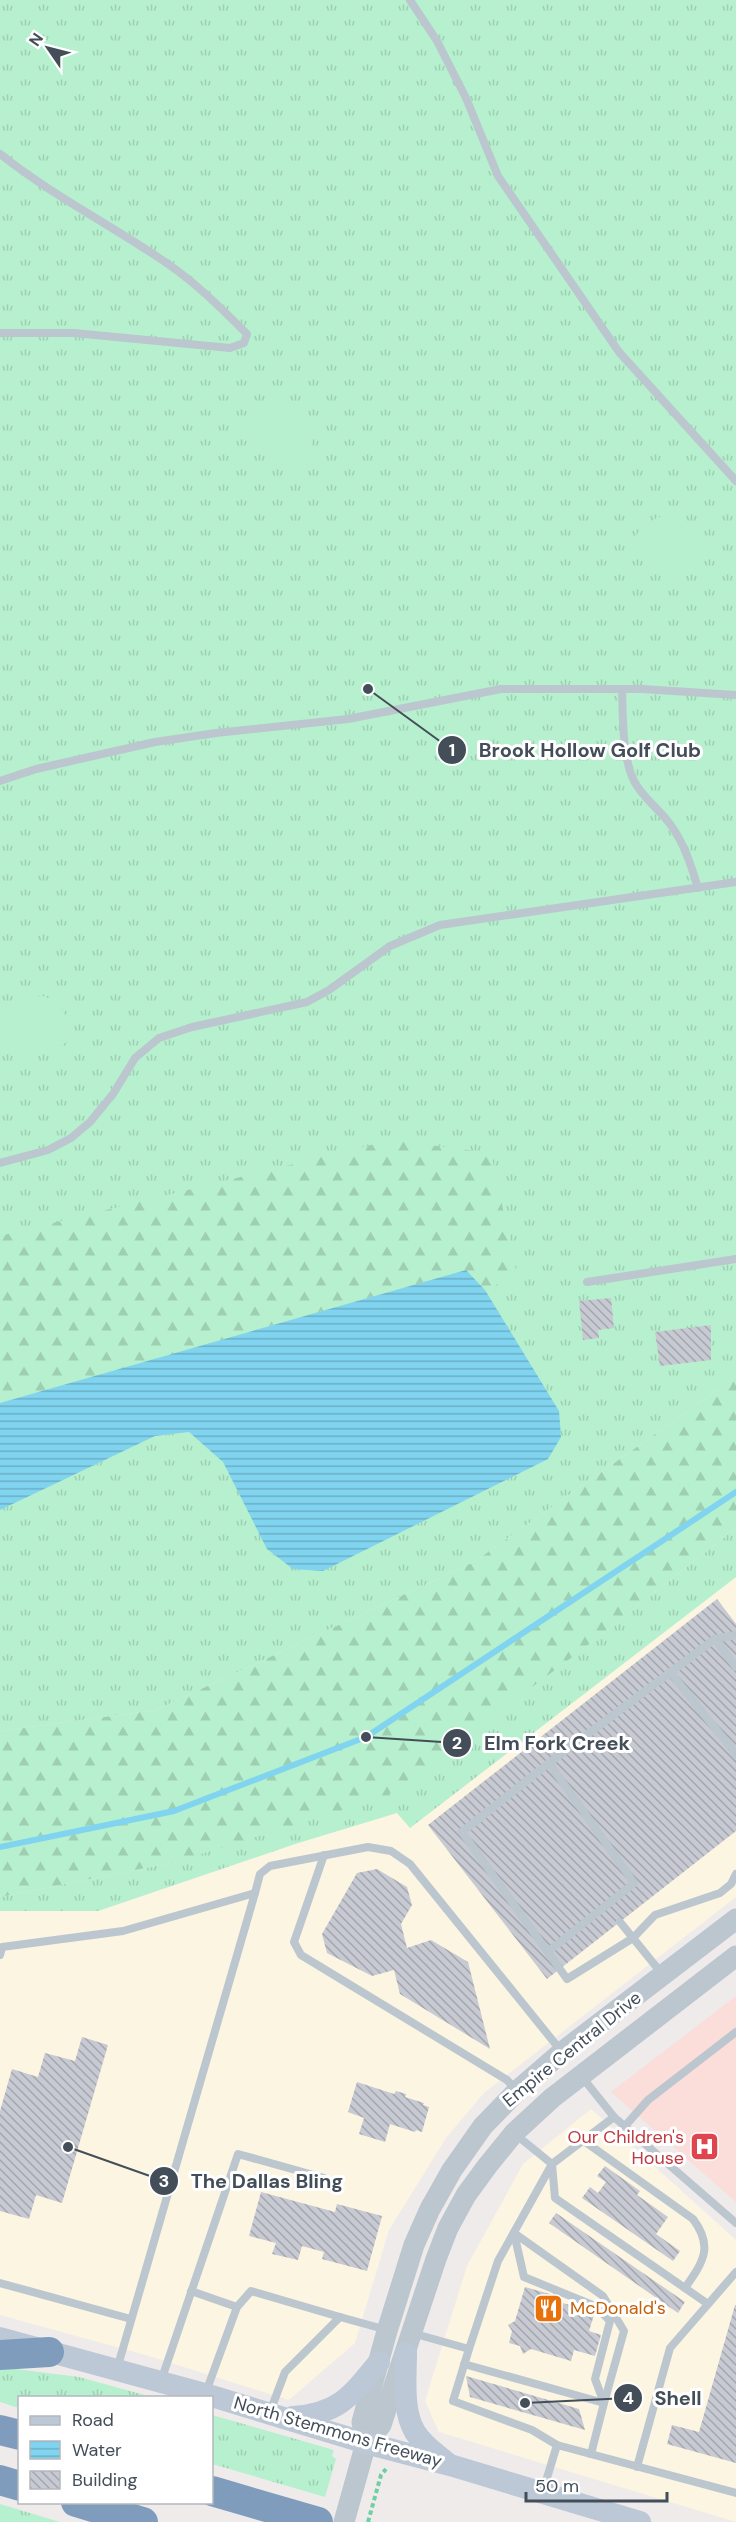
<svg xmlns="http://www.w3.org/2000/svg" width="736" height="2522" font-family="'DM Sans',sans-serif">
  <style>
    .commercial { fill: #fcf5e2 }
    .medical { fill: #fbddd9 }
    .grass { fill: url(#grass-tufts) }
    .forest { fill: url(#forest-firs) }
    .pitch { fill: #b6f0ce }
    .water { fill: url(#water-rules) }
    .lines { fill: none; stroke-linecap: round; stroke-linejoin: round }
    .stream { stroke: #81d4ef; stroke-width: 6 }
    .building { fill: url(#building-back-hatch) }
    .path { stroke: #6dcfa2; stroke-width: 4; stroke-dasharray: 4.5 3; stroke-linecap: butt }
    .service { stroke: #bbc6cf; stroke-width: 8 }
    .tertiary { stroke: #bbc6cf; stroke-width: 21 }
    .secondary { stroke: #bdc8d6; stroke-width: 22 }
    .motorway { stroke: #809cbd; stroke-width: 30 }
    .labels { text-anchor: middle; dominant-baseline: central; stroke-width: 6; stroke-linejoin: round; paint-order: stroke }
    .street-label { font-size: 18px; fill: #434e59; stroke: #fff }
    .health-label { font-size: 18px; fill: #be3a42; stroke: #fff; text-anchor: end }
    .food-label { font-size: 18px; fill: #c56008; stroke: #fff; text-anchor: start }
    .leader { fill: none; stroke: #434e59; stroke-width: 2 }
    .callout-dot { fill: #434e59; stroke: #fff; stroke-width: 2 }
    .mark-label { font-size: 18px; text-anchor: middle; font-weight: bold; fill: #fff }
    .callout-label { font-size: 20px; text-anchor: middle; font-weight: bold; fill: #434e59; stroke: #fff; stroke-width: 6; stroke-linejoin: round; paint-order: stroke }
  </style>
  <defs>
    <pattern id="grass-tufts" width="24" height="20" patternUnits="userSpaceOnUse" patternTransform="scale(1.5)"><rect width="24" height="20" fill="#b6f0ce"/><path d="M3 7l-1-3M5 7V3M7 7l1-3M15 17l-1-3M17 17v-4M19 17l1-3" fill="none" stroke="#9ecfb3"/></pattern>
    <pattern id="forest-firs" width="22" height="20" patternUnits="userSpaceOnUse" patternTransform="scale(1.5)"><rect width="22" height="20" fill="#b6f0ce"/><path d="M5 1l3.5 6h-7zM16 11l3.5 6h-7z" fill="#9ecfb3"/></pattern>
    <pattern id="water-rules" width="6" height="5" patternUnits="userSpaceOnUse" patternTransform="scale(1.5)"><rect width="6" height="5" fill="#81d4ef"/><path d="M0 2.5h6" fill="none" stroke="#6baec5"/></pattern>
    <pattern id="building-back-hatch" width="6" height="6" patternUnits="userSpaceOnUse" patternTransform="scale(1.5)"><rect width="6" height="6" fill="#c7cad2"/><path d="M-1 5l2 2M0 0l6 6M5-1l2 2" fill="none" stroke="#a3a6ad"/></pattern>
  </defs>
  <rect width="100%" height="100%" fill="#efebeb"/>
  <g class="commercial">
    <polygon points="736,1577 736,1897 484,2093 446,2138 389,2230 355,2343 289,2400 149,2356 0,2315 0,1911 98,1911 295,1844 397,1812 410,1828"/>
    <polygon points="591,2109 736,2240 736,2522 439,2432 425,2401 467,2266 523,2164"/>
  </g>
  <polygon class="medical" points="736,1996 736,2202 611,2092"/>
  <g class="grass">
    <polygon points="0,0 736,0 736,1377 474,1562 156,1710 0,1731"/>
    <polygon points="736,1528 736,1577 410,1828 397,1813 295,1844 98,1911 0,1911 0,1897 175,1862 583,1649"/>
    <polygon points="0,2367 79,2377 152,2397 20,2398 19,2408 0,2402"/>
    <polygon points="212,2415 334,2450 332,2456 336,2459 325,2497 212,2464"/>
    <polygon points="0,2504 60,2522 0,2522"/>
  </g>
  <g class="forest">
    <polygon points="391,1140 491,1153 517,1275 485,1290 466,1270 0,1403 0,1236"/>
    <polygon points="736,1377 736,1528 583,1649 385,1797 175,1862 0,1897 0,1731 156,1710 474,1562"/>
  </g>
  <g class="pitch">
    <path d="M282 403H291L301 408C313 428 318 446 303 466L283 464 267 443 250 430V419L255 410Z"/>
    <path d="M662 516 674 519 703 541 704 557C701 563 697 571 690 574 664 586 599 540 662 516Z"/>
    <path d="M43 996 56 1002 69 1020 71 1035 68 1041 61 1046 31 1052 10 1044 0 1036C0 1012 21 998 43 996Z"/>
  </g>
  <polygon class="water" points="466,1270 485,1290 559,1411 561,1437 548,1459 323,1571 293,1569 267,1549 223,1462 189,1432 155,1436 0,1510 0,1403"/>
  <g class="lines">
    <polyline class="stream" points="0,1847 174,1811 366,1737 736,1492"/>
  </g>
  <g class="building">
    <polygon points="611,1298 614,1328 598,1330 599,1338 583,1340 579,1301"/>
    <polygon points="711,1325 711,1360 660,1366 655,1332"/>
    <polygon points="717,1599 736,1624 736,1831 547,1979 428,1825"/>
    <polygon points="377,1869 407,1887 412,1905 401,1924 407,1948 431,1940 468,1962 490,2049 400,1994 394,1970 372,1976 327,1953 322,1934 357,1873"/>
    <polygon points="82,2037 108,2045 62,2203 36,2195 29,2219 0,2211 0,2111 12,2069 38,2077 45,2053 75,2061"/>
    <polygon points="357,2082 394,2094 396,2091 406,2094 405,2097 424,2103 423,2105 429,2107 422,2132 416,2130 415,2132 390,2124 385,2142 359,2134 364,2118 348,2112"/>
    <polygon points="605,2166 640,2191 637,2195 668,2217 656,2234 680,2251 673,2261 582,2198 590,2187 598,2193 606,2182 597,2176"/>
    <polygon points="261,2192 335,2212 337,2204 382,2216 367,2271 322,2259 324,2252 302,2246 298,2260 272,2254 276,2243 249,2236"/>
    <polygon points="556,2213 685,2302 678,2313 549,2223"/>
    <polygon points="525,2287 553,2295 553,2292 561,2295 559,2302 595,2312 589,2331 601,2335 595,2356 574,2350 571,2361 531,2349 523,2354 520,2346 509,2343 512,2331 508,2325 515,2321"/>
    <polygon points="735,2305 736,2305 736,2463 667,2444 672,2425 699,2432"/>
    <polygon points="466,2376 579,2409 585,2430 470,2397"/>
  </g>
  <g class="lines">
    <polyline class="path" points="368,2522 381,2475 386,2469"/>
    <g class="service">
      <polyline points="410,0 437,41 466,98 498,176 619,352 736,481"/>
      <path d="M0 154C53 196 113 226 168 264 197 284 222 309 247 334L244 343 230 348 74 333H0"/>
      <path d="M622 689C623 716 622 757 634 781 642 797 659 809 670 824 684 843 691 865 698 888"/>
      <polyline points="0,781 36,769 155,742 216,733 348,719 501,689 642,689 736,695"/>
      <polyline points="0,1163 48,1150 71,1138 90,1122 113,1094 135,1058 159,1038 192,1027 307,1002 329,990 390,946 440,925 736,882"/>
      <polyline points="587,1282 736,1259"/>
      <polyline points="736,1635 715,1639 549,1763 462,1832 567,1979 633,1938 655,1915 720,1893 731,1884 736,1874"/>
      <polyline points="715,1639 736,1667"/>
      <polyline points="670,1672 736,1754"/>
      <polyline points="549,1763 634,1883 549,1951"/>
      <polyline points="324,1855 294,1942 301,1955 507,2080 516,2090"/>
      <polyline points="255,1893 260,1874 270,1866 368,1847 391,1851 410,1864 562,2052"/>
      <polyline points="620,1922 663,1975"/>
      <polyline points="0,1955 2,1947 123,1931 255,1893 117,2369"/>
      <polyline points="582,2077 614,2117 736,2223"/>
      <polyline points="625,2126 648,2100 736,2032"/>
      <polyline points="515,2134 552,2164 555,2198 708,2304"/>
      <path d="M584 2141 693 2219C714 2247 703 2262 685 2288"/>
      <polyline points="514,2233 524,2277 595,2306 610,2321 595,2379 604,2403 591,2454"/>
      <polyline points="0,2283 131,2319"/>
      <polyline points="191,2291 237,2307"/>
      <polyline points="412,2333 469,2349 453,2401 532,2430 557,2445"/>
      <polyline points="469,2349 498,2261 552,2164 614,2117"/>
      <polyline points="464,2364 604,2403 624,2331 603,2296 514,2233"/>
      <polyline points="161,2381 238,2154 324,2178"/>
      <polyline points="206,2392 237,2307 251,2291 340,2317"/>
      <polyline points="270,2412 285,2372 340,2317 387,2330"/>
      <polyline points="637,2467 670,2348 736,2272"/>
      <polyline points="543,2491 557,2445 736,2493"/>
    </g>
    <g class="tertiary">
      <polyline points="366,2443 362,2422 387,2331 414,2245 430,2209 452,2170 483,2126 517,2091 562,2052 736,1919"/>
      <polyline points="344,2522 366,2443 381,2425 436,2259 448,2228 466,2195 488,2165 514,2133 552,2098 736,1956"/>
    </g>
    <g class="secondary">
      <polyline points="0,2338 205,2394 366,2443 450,2465 640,2522"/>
      <path d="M406 2353C406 2377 402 2411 415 2432 423 2445 435 2453 446 2462"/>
      <path d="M293 2417C339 2414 352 2395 379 2362"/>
    </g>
    <g class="motorway">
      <polyline points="0,2355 49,2352"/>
      <polyline points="0,2430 20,2435"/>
      <polyline points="0,2480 20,2486"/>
      <polyline points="212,2491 318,2522"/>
      <polyline points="76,2502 143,2522"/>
    </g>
  </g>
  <defs>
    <symbol id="hospital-square" viewBox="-11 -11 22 22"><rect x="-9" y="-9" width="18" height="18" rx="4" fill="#e0444e" stroke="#fff"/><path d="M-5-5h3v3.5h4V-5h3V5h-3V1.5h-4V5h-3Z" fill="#fff"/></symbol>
    <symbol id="restaurant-square" viewBox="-11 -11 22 22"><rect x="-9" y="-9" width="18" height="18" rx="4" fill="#e8710a" stroke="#fff"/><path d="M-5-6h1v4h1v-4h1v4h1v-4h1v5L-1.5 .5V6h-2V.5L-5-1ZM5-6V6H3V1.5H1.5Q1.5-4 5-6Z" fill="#fff"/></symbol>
  </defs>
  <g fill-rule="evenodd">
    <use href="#hospital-square" x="688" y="2130" width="33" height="33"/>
    <use href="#restaurant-square" x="532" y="2292" width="33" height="33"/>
  </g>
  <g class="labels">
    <g class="street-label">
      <text transform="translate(572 2049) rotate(-39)">Empire Central Drive</text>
      <text transform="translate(338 2432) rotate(16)">North Stemmons Freeway</text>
    </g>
    <g class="health-label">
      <text x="684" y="2137">Our Children's<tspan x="684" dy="21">House</tspan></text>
    </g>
    <g class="food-label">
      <text x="570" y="2308">McDonald's</text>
    </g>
  </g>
  <path class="leader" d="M368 689L452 750M366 1737L457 1743M68 2147L164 2181M525 2403L628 2398"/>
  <g class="callout-dot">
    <circle cx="368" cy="689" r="6"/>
    <circle cx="366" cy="1737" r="6"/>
    <circle cx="68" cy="2147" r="6"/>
    <circle cx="525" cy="2403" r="6"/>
    <circle cx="452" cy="750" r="15"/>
    <circle cx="457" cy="1743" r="15"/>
    <circle cx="164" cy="2181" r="15"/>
    <circle cx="628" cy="2398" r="15"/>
  </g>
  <g class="mark-label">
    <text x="452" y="756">1</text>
    <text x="457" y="1749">2</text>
    <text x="164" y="2187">3</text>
    <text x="628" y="2404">4</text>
  </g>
  <g class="callout-label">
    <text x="590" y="757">Brook Hollow Golf Club</text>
    <text x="557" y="1750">Elm Fork Creek</text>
    <text x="267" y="2188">The Dallas Bling</text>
    <text x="678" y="2405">Shell</text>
  </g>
  <rect x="18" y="2396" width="195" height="108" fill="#ffffff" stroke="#b4b8bd" stroke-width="1.5"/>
  <rect x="30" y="2416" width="30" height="9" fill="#bdc8d6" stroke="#b4b8bd" stroke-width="1.5"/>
  <text x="72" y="2426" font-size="18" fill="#434e59">Road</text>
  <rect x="30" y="2441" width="30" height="18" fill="url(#water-rules)" stroke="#b4b8bd" stroke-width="1.5"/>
  <text x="72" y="2456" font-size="18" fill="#434e59">Water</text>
  <rect x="30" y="2471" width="30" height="18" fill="url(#building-back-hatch)" stroke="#b4b8bd" stroke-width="1.5"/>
  <text x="72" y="2486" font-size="18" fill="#434e59">Building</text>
  <g transform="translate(48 48) rotate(305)" stroke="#ffffff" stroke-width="4.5" paint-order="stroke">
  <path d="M0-4.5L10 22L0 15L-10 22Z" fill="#434e59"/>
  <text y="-9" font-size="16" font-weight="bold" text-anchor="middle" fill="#434e59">N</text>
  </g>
  <path d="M526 2492v9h141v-9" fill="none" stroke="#434e59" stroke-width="3"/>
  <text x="535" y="2492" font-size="18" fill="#434e59" stroke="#ffffff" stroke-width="4.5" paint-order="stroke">50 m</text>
</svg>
